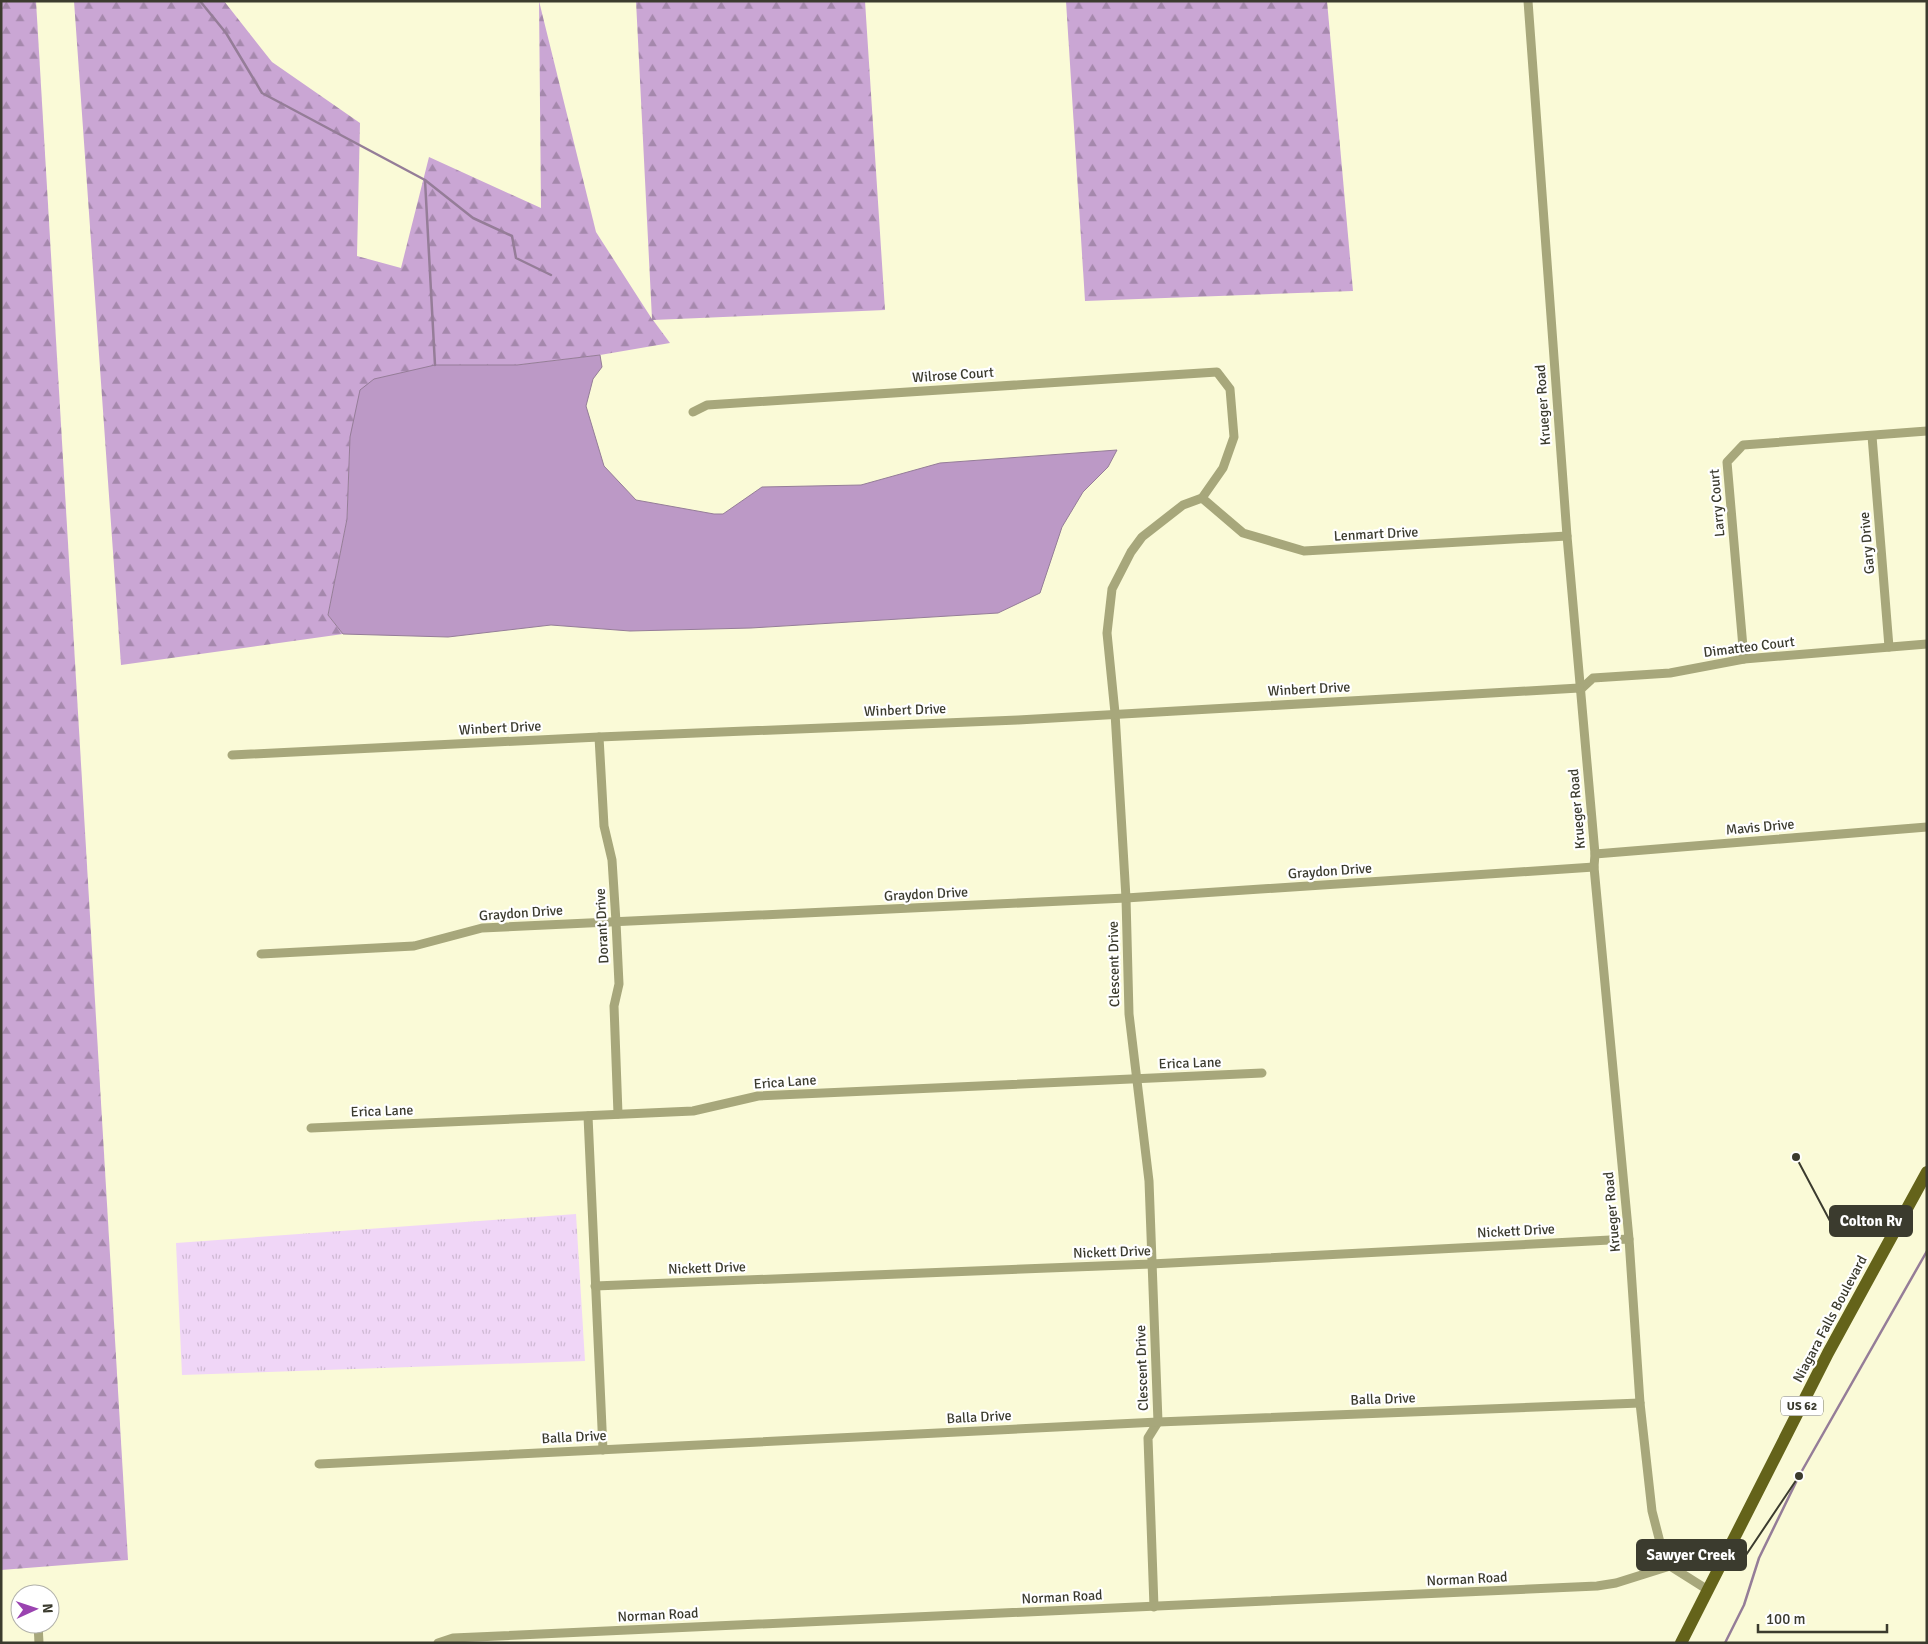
<svg xmlns="http://www.w3.org/2000/svg" width="1928" height="1644" font-family="Signika,sans-serif">
  <style>
    .grass { fill: url(#grass-tufts) }
    .forest { fill: url(#forest-firs) }
    .water { fill: #bc99c6; stroke: #957d98 }
    .lines { fill: none; stroke-linecap: round; stroke-linejoin: round }
    .stream { stroke: #957d98; stroke-width: 2.5 }
    .street { stroke: #a7a77b; stroke-width: 9 }
    .primary { stroke: #64631a; stroke-width: 12 }
    .labels { text-anchor: middle; dominant-baseline: central; stroke-width: 4.5; stroke-linejoin: round; paint-order: stroke }
    .shield { fill: #fff; stroke: #76766d; stroke-width: 1 }
    .shield-label { font-size: 12px; font-weight: bold; fill: #3b3b2e }
    .street-label { font-size: 14px; fill: #3b3b2e; stroke: #fff }
    .leader { fill: none; stroke: #3b3b2e; stroke-width: 2 }
    .callout-dot { fill: #3b3b2e; stroke: #fff; stroke-width: 2 }
    .callout { fill: #3b3b2e; stroke: #3b3b2e; stroke-width: 2 }
    .callout-label { font-size: 15px; text-anchor: middle; font-weight: bold; fill: #fff }
  </style>
  <defs>
    <pattern id="grass-tufts" width="24" height="20" patternUnits="userSpaceOnUse" patternTransform="scale(1.25)"><rect width="24" height="20" fill="#f0d6f7"/><path d="M3 7l-1-3M5 7V3M7 7l1-3M15 17l-1-3M17 17v-4M19 17l1-3" fill="none" stroke="#cfb9d4"/></pattern>
    <pattern id="forest-firs" width="22" height="20" patternUnits="userSpaceOnUse" patternTransform="scale(1.25)"><rect width="22" height="20" fill="#caa6d4"/><path d="M5 1l3.5 6h-7zM16 11l3.5 6h-7z" fill="#a588ac"/></pattern>
  </defs>
  <rect width="100%" height="100%" fill="#fafad7"/>
  <polygon class="grass" points="576,1214 585,1361 182,1375 176,1243"/>
  <g class="forest">
    <polygon points="1,1 36,1 128,1560 1,1570"/>
    <polygon points="74,1 224,1 272,62 360,123 357,256 401,268 429,157 541,208 539,1 596,232 652,319 636,1 865,1 885,310 653,320 670,343 600,355 517,365 435,365 350,437 347,519 328,615 343,634 121,665"/>
    <polygon points="1066,1 1327,1 1353,291 1085,301"/>
  </g>
  <polygon class="water" points="600,355 602,367 593,379 586,406 604,466 636,500 714,514 723,514 762,487 861,485 940,463 1117,450 1108,467 1083,492 1062,527 1040,593 998,613 751,628 630,631 551,625 448,637 343,634 328,615 347,519 350,437 360,390 374,379 435,365 517,365"/>
  <g class="lines">
    <g class="stream">
      <polyline points="200,1 226,33 262,93 425,180 473,218 512,236 516,258 551,275"/>
      <polyline points="425,180 435,365"/>
      <polyline points="1725,1643 1744,1605 1759,1558 1799,1476 1927,1251"/>
    </g>
    <g class="street">
      <polyline points="1528,1 1567,536 1595,854 1594,867 1629,1239 1640,1403 1652,1511 1662,1550 1670,1566 1708,1590"/>
      <polyline points="693,412 707,405 1217,372 1230,389 1234,437 1223,468 1202,498 1183,505 1142,537 1131,552 1112,589 1107,633 1115,713 1126,898 1129,1014 1149,1181 1158,1422 1148,1438 1154,1607"/>
      <polyline points="1872,436 1889,647"/>
      <polyline points="1202,498 1243,533 1304,551 1567,536"/>
      <polyline points="1744,659 1727,462 1743,445 1927,431"/>
      <polyline points="1580,690 1593,678 1670,673 1744,659 1927,644"/>
      <polyline points="599,737 604,826 612,860 616,922 619,984 614,1006 618,1114"/>
      <polyline points="232,755 599,737 1018,720 1579,688"/>
      <polyline points="1595,854 1927,827"/>
      <polyline points="261,954 414,946 482,928 1126,898 1594,867"/>
      <polyline points="588,1116 603,1450"/>
      <polyline points="311,1128 693,1111 758,1096 1262,1073"/>
      <polyline points="595,1286 1151,1264 1629,1239"/>
      <polyline points="319,1464 1158,1422 1640,1403"/>
      <polyline points="38,1624 39,1643"/>
      <polyline points="438,1643 453,1638 1597,1586 1616,1583 1670,1566"/>
    </g>
    <polyline class="primary" points="1681,1643 1828,1353 1927,1172"/>
  </g>
  <g class="labels">
    <rect class="shield" x="1781" y="1396.5" width="42" height="19" rx="4"/>
    <g class="shield-label">
      <text x="1802" y="1406">US 62</text>
    </g>
    <g class="street-label">
      <text transform="translate(953 375) rotate(-4)">Wilrose Court</text>
      <text transform="translate(1543 405) rotate(-94)">Krueger Road</text>
      <text transform="translate(1717 503) rotate(-95)">Larry Court</text>
      <text transform="translate(1376 534) rotate(-3)">Lenmart Drive</text>
      <text transform="translate(1867 543) rotate(-95)">Gary Drive</text>
      <text transform="translate(1749 647) rotate(-7)">Dimatteo Court</text>
      <text transform="translate(1309 689) rotate(-3)">Winbert Drive</text>
      <text transform="translate(905 710) rotate(-2)">Winbert Drive</text>
      <text transform="translate(500 728) rotate(-3)">Winbert Drive</text>
      <text transform="translate(1577 809) rotate(-95)">Krueger Road</text>
      <text transform="translate(1760 827) rotate(-5)">Mavis Drive</text>
      <text transform="translate(1330 871) rotate(-4)">Graydon Drive</text>
      <text transform="translate(926 894) rotate(-3)">Graydon Drive</text>
      <text transform="translate(521 913) rotate(-4)">Graydon Drive</text>
      <text transform="translate(602 926) rotate(-93)">Dorant Drive</text>
      <text transform="translate(1114 964) rotate(-91)">Clescent Drive</text>
      <text transform="translate(1190 1063) rotate(-2)">Erica Lane</text>
      <text transform="translate(785 1082) rotate(-4)">Erica Lane</text>
      <text transform="translate(382 1111) rotate(-2)">Erica Lane</text>
      <text transform="translate(1612 1212) rotate(-95)">Krueger Road</text>
      <text transform="translate(1516 1231) rotate(-3)">Nickett Drive</text>
      <text transform="translate(1112 1252) rotate(-2)">Nickett Drive</text>
      <text transform="translate(707 1268) rotate(-2)">Nickett Drive</text>
      <text transform="translate(1830 1319) rotate(-62)">Niagara Falls Boulevard</text>
      <text transform="translate(1142 1368) rotate(-92)">Clescent Drive</text>
      <text transform="translate(1383 1399) rotate(-2)">Balla Drive</text>
      <text transform="translate(979 1417) rotate(-3)">Balla Drive</text>
      <text transform="translate(574 1437) rotate(-3)">Balla Drive</text>
      <text transform="translate(1467 1579) rotate(-3)">Norman Road</text>
      <text transform="translate(1062 1597) rotate(-3)">Norman Road</text>
      <text transform="translate(658 1615) rotate(-3)">Norman Road</text>
    </g>
  </g>
  <path class="leader" d="M1796 1157L1830 1221M1799 1476L1746 1555"/>
  <g class="callout-dot">
    <circle cx="1796" cy="1157" r="5"/>
    <circle cx="1799" cy="1476" r="5"/>
  </g>
  <g class="callout">
    <rect x="1830" y="1206" width="82" height="30" rx="5"/>
    <rect x="1637" y="1540" width="109" height="30" rx="5"/>
  </g>
  <g class="callout-label">
    <text x="1871" y="1226">Colton Rv</text>
    <text x="1691" y="1560">Sawyer Creek</text>
  </g>
  <rect width="1928" height="1644" fill="none" stroke="#3b3b2e" stroke-width="5"/>
  <g transform="translate(35 1609) rotate(87)"><circle r="24" fill="#ffffff" stroke="#b1b1ab"/>
  <path d="M0-4L9 19L0 12L-9 19Z" fill="#9a43b0"/>
  <text y="-8" font-size="14" font-weight="bold" text-anchor="middle" fill="#3b3b2e">N</text>
  </g>
  <path d="M1758 1624v8h129v-8" fill="none" stroke="#3b3b2e" stroke-width="2.5"/>
  <text x="1766" y="1624" font-size="15" fill="#3b3b2e" stroke="#ffffff" stroke-width="4" paint-order="stroke">100 m</text>
</svg>
